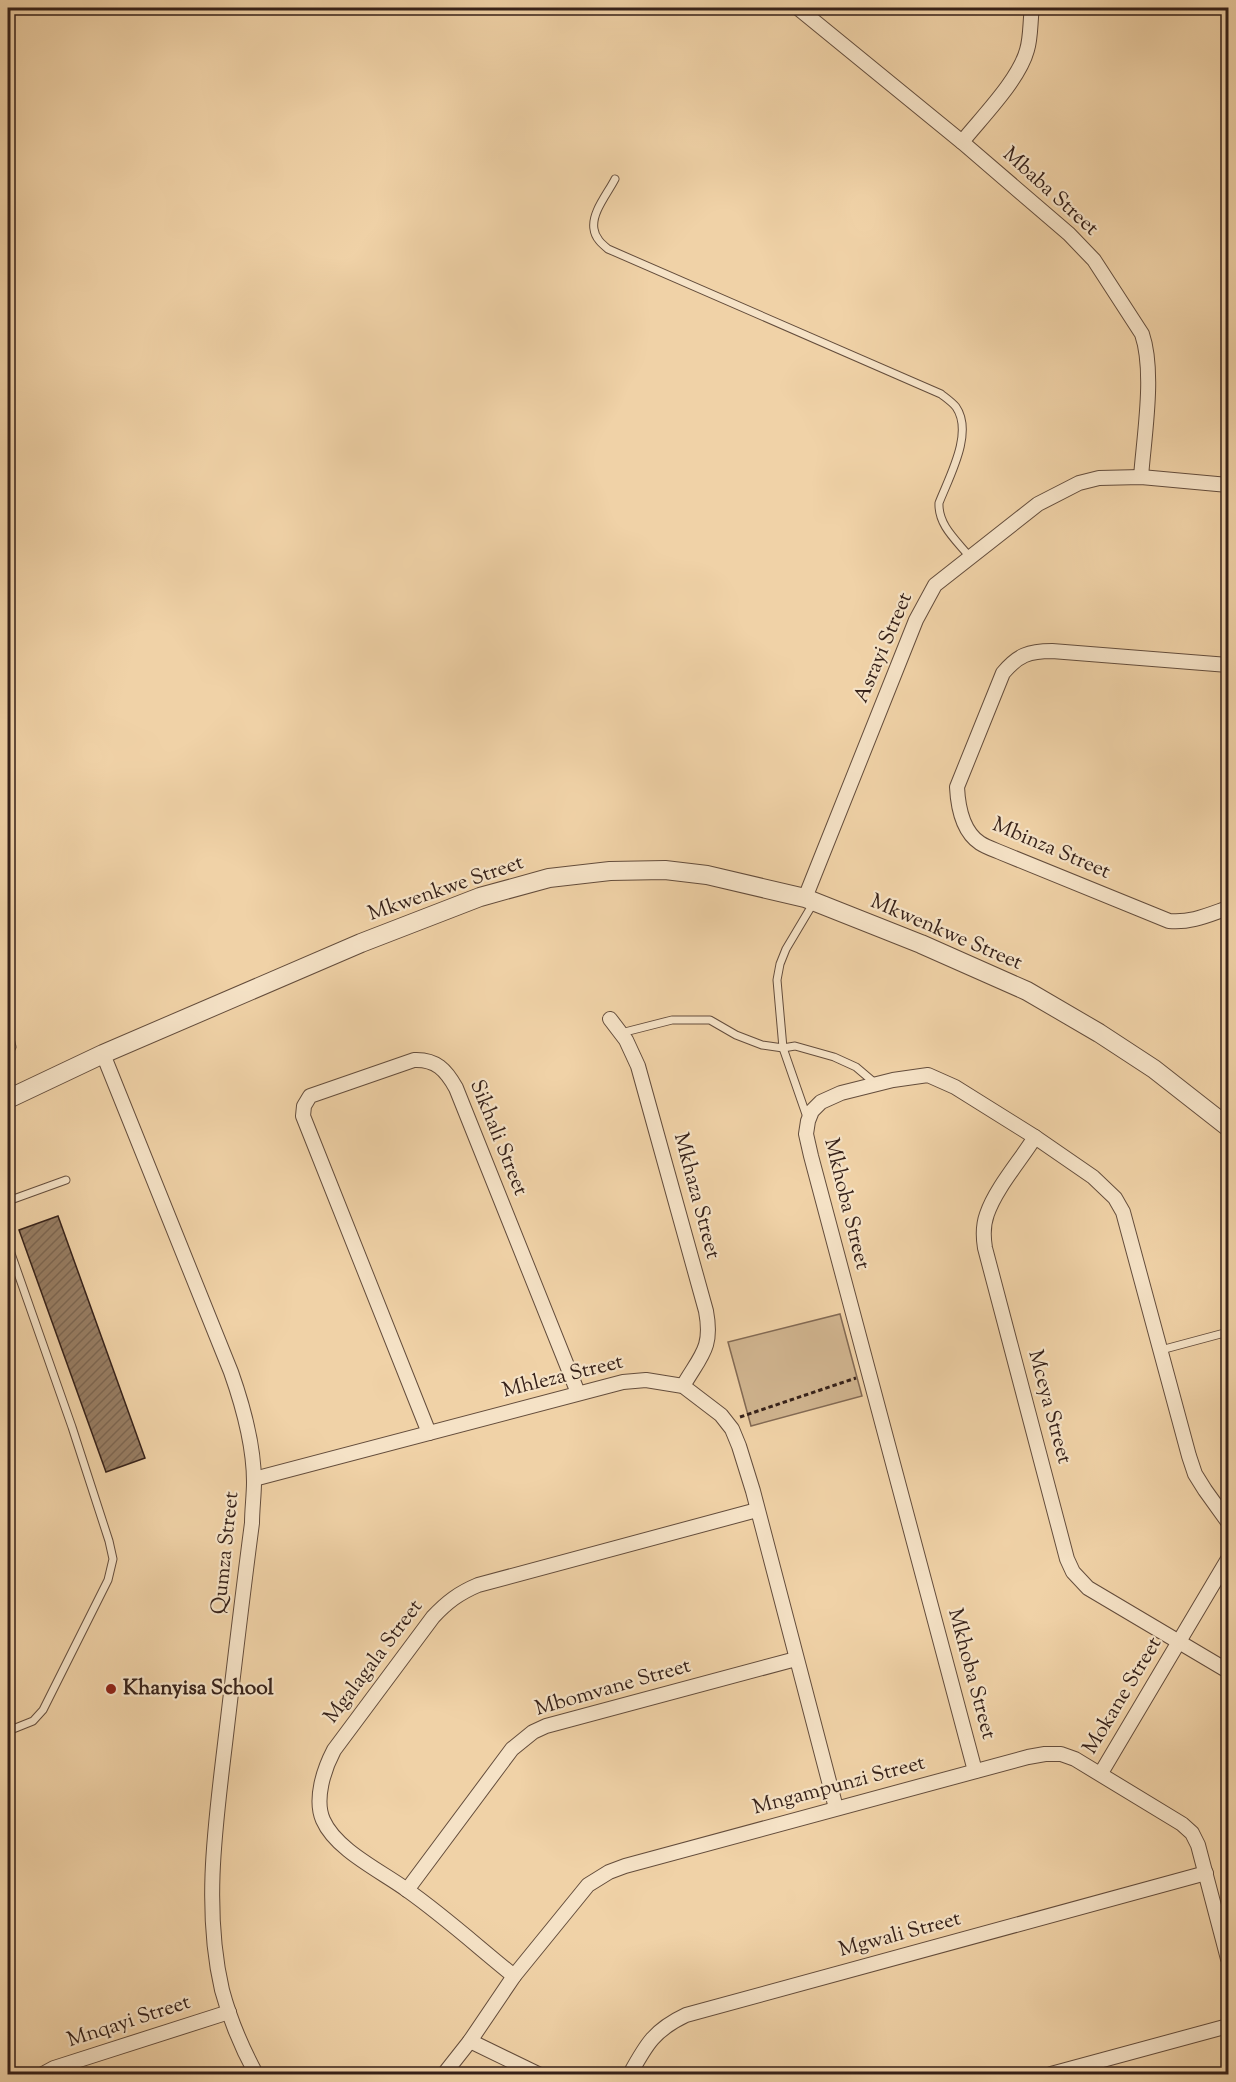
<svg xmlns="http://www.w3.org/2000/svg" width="1236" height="2082" font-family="'Sorts Mill Goudy',serif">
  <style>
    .green { fill: #d0b48f; stroke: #836a54; stroke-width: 1.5 }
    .building { fill: url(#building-hatch); stroke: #362119; stroke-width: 1.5 }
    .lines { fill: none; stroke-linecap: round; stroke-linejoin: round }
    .service-casing { stroke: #644d3c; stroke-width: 9 }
    .minor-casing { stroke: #644d3c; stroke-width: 16 }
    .tertiary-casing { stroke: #644d3c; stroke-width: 20 }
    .path { stroke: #362119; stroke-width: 3; stroke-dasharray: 4.5 3; stroke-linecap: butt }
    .service { stroke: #f5e2c6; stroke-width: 7 }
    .minor { stroke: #f5e2c6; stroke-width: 14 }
    .tertiary { stroke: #f5e2c6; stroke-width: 18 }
    .poi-dot { fill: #8f2418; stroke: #f5e2c6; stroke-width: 2 }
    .labels { text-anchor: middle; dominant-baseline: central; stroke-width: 4.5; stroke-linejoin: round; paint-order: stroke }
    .street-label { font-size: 21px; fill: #362119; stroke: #f5e2c6 }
    .poi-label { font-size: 21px; font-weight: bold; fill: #362119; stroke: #f5e2c6; text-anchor: start }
  </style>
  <defs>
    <pattern id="building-hatch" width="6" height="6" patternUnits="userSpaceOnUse" patternTransform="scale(1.5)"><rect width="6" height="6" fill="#977d63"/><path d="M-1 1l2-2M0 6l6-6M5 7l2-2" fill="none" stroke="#7c6651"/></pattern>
  </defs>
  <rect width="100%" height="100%" fill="#f0d2a7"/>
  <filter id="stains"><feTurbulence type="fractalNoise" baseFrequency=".00333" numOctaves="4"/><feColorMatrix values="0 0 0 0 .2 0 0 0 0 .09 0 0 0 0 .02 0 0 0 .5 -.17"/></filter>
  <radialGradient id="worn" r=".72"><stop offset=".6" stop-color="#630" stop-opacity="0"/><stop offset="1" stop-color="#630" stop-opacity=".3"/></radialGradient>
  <polygon class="green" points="840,1314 862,1396 751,1426 728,1342"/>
  <polygon class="building" points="58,1216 145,1458 106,1472 19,1230"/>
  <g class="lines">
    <defs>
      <g id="service">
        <path d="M615 179C608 193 591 213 594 229 595 238 602 244 608 249L941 394C946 398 952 402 956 407 974 433 949 477 939 503 938 525 956 540 969 556"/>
        <polyline points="8,1030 12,1047 8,1054"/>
        <polyline points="621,1033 672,1020 710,1020 736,1035 762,1045 783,1048 795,1046 834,1057 856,1067 876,1084"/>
        <polyline points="808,1120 783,1048 777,980 780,964 786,949 814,902"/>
        <polyline points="8,1201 66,1180"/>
        <polyline points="8,1245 72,1427 109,1541 113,1559 108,1580 43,1710 33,1721 8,1731"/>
        <polyline points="1161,1350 1228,1332"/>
      </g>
      <g id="minor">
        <path d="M798 8 962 142 1069 234 1094 260 1142 334C1155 372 1144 436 1141 477"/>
        <path d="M962 142C982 117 1019 80 1027 50 1031 37 1030 21 1032 8"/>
        <path d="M1228 665 1052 651C1029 651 1018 655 1003 673L957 787C958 807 962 831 980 843 986 847 995 850 1002 853L1169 921C1191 923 1208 915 1228 908"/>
        <polyline points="805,898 916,620 935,585 1038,504 1079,483 1099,478 1141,477 1228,485"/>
        <path d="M610 1019 626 1040 638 1066 706 1311C713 1348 701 1355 683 1386"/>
        <path d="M103 1054 231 1372C243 1406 254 1445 254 1482 254 1495 252 1510 252 1523 243 1591 235 1659 227 1727 217 1814 202 1904 222 1990 230 2020 242 2048 256 2074"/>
        <path d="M1035 1137C1020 1161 996 1188 987 1214 983 1225 983 1236 985 1248L1067 1559 1073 1572 1088 1588 1228 1671"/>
        <path d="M429 1433 303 1116 304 1106 310 1096 414 1060C436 1059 446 1070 456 1088L578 1393"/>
        <polyline points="254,1479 623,1382 646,1380 683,1386 721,1415 732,1429 739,1446 753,1491 836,1808"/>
        <polyline points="975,1771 811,1156 806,1134 808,1121 812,1111 821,1102 841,1093 893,1080 928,1075 955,1087 1035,1137 1093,1177 1115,1198 1123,1212 1189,1456 1195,1474 1205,1490 1228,1522"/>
        <polyline points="1101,1773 1228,1559"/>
        <polyline points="407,1890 512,1749 533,1732 546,1726 796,1659"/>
        <path d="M514 1976C478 1947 444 1916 407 1890 381 1871 336 1850 323 1820 314 1799 324 1769 334 1750L433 1617C447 1602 459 1593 478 1585L757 1510"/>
        <polyline points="470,2041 538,2074"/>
        <polyline points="43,2074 54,2068 229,2012"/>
        <polyline points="444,2074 470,2041 514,1976 588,1885 609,1872 625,1866 1028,1757 1045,1754 1061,1754 1075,1759 1182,1824 1192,1833 1198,1845 1228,1959"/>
        <path d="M630 2074C646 2045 654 2030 686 2015L1206 1873"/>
        <polyline points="1051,2074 1228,2026"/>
      </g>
      <polyline id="tertiary" points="8,1099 103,1054 361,943 480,897 549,878 610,871 665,870 707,875 805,898 921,944 1027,991 1099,1033 1154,1069 1228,1127"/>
    </defs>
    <use href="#service" class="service-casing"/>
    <use href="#minor" class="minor-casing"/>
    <use href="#tertiary" class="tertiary-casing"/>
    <polyline class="path" points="740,1417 856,1378"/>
    <use href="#service" class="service"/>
    <use href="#minor" class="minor"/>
    <use href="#tertiary" class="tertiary"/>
  </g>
  <circle class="poi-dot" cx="111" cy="1689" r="6"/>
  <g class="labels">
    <g class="street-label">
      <text transform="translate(1050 192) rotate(42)">Mbaba Street</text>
      <text transform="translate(884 648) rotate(-67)">Asrayi Street</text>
      <text transform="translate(1051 849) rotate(23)">Mbinza Street</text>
      <text transform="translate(446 889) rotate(-19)">Mkwenkwe Street</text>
      <text transform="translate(946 933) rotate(23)">Mkwenkwe Street</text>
      <text transform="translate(498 1138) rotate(68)">Sikhali Street</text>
      <text transform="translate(696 1196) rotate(75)">Mkhaza Street</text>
      <text transform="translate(846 1204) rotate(76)">Mkhoba Street</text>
      <text transform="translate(563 1377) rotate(-14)">Mhleza Street</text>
      <text transform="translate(1049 1407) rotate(75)">Mceya Street</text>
      <text transform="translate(226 1553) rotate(-84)">Qumza Street</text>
      <text transform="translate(374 1662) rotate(-53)">Mgalagala Street</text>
      <text transform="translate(971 1674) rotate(75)">Mkhoba Street</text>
      <text transform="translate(613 1688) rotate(-16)">Mbomvane Street</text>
      <text transform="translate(1123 1696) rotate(-59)">Mokane Street</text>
      <text transform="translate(839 1786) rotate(-15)">Mngampunzi Street</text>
      <text transform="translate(900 1935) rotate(-15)">Mgwali Street</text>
      <text transform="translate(129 2022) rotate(-18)">Mnqayi Street</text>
    </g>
    <g class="poi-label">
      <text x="123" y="1689">Khanyisa School</text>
    </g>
  </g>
  <rect width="1236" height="2082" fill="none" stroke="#f0d2a7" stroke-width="30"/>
  <rect x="9" y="9" width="1218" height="2064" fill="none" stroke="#362119" stroke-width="3"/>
  <rect x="15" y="15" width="1206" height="2052" fill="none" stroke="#362119" stroke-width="1.5"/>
  <rect width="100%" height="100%" filter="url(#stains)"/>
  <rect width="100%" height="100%" fill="url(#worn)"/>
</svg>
